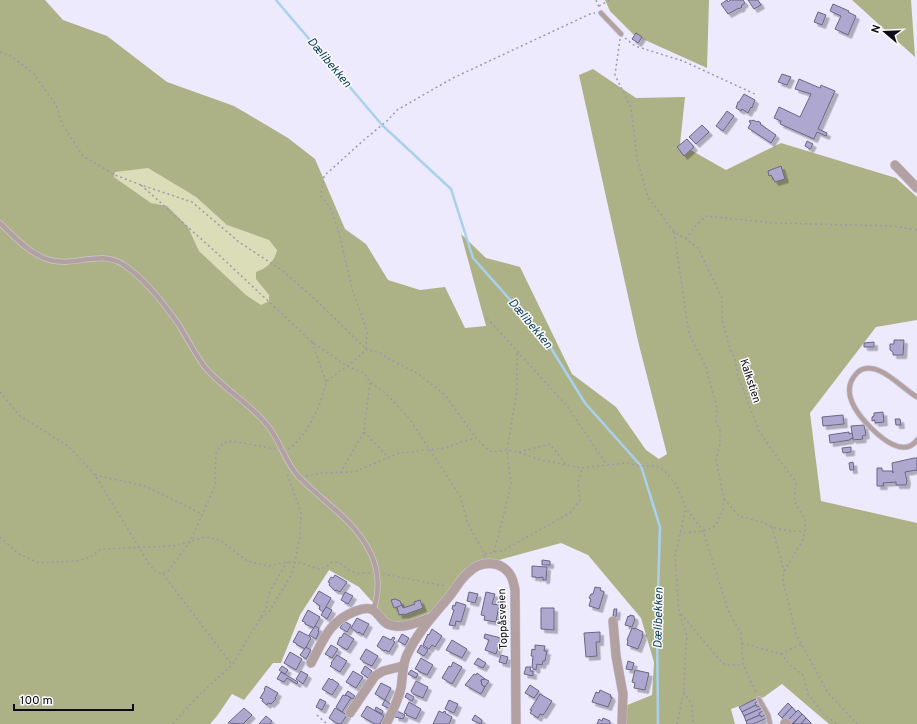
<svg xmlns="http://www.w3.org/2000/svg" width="917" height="724" font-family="Overpass,sans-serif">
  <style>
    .green { fill: #daddb7 }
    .forest { fill: #adb186; fill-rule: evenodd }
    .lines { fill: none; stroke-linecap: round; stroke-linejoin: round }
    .stream { stroke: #a9d1ef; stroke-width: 2.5 }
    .building { fill: #aea8d1; stroke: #6a6582; filter: url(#shadow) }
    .service-casing { stroke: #c9c6d9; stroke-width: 6 }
    .minor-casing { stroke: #c9c6d9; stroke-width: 10 }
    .path { stroke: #9c99aa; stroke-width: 1.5; stroke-dasharray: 2 3; stroke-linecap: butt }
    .service { stroke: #b2a1a0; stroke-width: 4.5 }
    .minor { stroke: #b2a1a0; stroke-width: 9 }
    .labels { text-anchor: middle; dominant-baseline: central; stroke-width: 3; stroke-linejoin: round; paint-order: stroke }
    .street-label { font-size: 11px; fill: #0c0a15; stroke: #fafafa }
    .water-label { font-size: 12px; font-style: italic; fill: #0f3f5c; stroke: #fafafa }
  </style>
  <defs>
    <filter id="shadow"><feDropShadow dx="3.5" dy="3.5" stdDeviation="0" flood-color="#0004"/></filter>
  </defs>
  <rect width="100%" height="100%" fill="#edeafe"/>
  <path class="green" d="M148 168 196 197 227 225 269 240 278 250C275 261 267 268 256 272V278L269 295V301L261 305 246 295 199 251 188 227 167 206 151 203 114 177 115 171Z"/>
  <g class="forest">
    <path d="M0 0H45L63 20 107 36 167 82 234 106 288 138 315 159 345 229 366 244 388 280 420 290 445 287 465 328 486 326 461 234 486 258 520 267 572 374 616 407 646 450 659 459 667 454 638 341 579 75 593 69 636 98 685 97 680 144 726 170 781 143 896 178 917 197V320L876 327 810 413 821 501 917 523V724H829L782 684 764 697 731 709 735 724H623L625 706 652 695 654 662 641 618 588 555 561 543 495 561 475 563 463 572 434 609 424 616 398 624 384 618 378 608 359 587 329 570 300 615 281 663H273L244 700 232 694 217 716 210 724H0ZM148 168 196 197 227 225 269 240 277 250C275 261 267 268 256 272V279L269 295V301L261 305 246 295 199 251 188 227 167 206 151 203 114 177 115 172Z"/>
    <polygon points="605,0 709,0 707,68 634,35 610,11"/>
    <polygon points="852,0 911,0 915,57"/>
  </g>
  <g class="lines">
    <polyline class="stream" points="276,0 382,125 451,189 473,258 546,340 585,403 641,466 660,527 657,623 658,724"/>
  </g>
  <g class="building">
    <polygon points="727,0 728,2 730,0 743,0 745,3 741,6 742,7 739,9 739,8 728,14 721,4"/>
    <polygon points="748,0 758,0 761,5 754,9"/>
    <polygon points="833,4 849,11 848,12 856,16 848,35 835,29 841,16 830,11"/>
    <polygon points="818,12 826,15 822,25 814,22"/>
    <polygon points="636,33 642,37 638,43 632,39"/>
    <polygon points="782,74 791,77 787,85 778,82"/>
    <polygon points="799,79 820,88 821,85 823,86 835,91 818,129 827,133 826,136 817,132 814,139 780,124 781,121 774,118 779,107 800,117 811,94 795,89"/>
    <polygon points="744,94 755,100 752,108 751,107 748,113 742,109 741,111 736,108 738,102 739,102"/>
    <polygon points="727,111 734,116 723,131 716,126"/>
    <polygon points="750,120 752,121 753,120 757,122 758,121 761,123 760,124 776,135 771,143 748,128 751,123 749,122"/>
    <polygon points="702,125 709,132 696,144 689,137"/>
    <polygon points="687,139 694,147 684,156 677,147"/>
    <polygon points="807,141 813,144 810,149 805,146"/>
    <polygon points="781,166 785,179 775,182 771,175 769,176 768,171"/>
    <polygon points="894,340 904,340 903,355 893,355 893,352 890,350 890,344 894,344"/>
    <polygon points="874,342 874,347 864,347 864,343"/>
    <polygon points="883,412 884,422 875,423 875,420 872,421 872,417 874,416 874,413"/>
    <polygon points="843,415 844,424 823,426 822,417"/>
    <polygon points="895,419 900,419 901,425 896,425"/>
    <polygon points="864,425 866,435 862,436 863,439 853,440 851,426"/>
    <polygon points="849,432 849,434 852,433 853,438 850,439 850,440 830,443 829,435"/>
    <polygon points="851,447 851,452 843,453 842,448"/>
    <polygon points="914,458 917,458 917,470 905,472 907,481 906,485 896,485 896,482 883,483 884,486 877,486 877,468 882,468 882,471 892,471 893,473 892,463"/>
    <polygon points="853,462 854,470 850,470 849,463"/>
    <polygon points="542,560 550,561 550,565 542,565"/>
    <polygon points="532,566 547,567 546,580 543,580 543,577 536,578 536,577 532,577"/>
    <polygon points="335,575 347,582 340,592 336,590 335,591 329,585 330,583 328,582 331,577 333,578"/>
    <polygon points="595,587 601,588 600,590 604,592 599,609 589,606 591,599 589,598 591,594 593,594"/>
    <polygon points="319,591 331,598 323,612 319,609 320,606 313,601"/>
    <polygon points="345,592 353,596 348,604 341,600"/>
    <polygon points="469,592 478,594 475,603 467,601"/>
    <polygon points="486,592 495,594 492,604 499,605 496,622 484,620 485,616 481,615"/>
    <polygon points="395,599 400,601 402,606 394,608 391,600"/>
    <polygon points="420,600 423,608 404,615 404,614 399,615 397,607 402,605 403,608 415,604 414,602"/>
    <polygon points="456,602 466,605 461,622 456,621 455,626 449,625 454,610 452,609 453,605 455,606"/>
    <polygon points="326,607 332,610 327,619 321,615"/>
    <polygon points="541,608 554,608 554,630 541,629"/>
    <polygon points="614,609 617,609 616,617 613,616"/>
    <polygon points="308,610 320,617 314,628 305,624 305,622 302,621"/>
    <polygon points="630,615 634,616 634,618 635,619 632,627 625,625 628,616 629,617"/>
    <polygon points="357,618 369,624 363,635 359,632 358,633 351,628"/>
    <polygon points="344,621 351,625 347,632 340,628"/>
    <polygon points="315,626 319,628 318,631 319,632 316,639 309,635"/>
    <polygon points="632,628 635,629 635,628 643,632 642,636 643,636 638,649 627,645 628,641 627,640"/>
    <polygon points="432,629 442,636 435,647 432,645 429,649 423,645 428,634 429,635"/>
    <polygon points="299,631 309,636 311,638 305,649 296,644 296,643 293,642"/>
    <polygon points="600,632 600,642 596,642 597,656 586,657 584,633"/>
    <polygon points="344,633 354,639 347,650 337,644 340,637 341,638"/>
    <polygon points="402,634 409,638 405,645 398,641"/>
    <polygon points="485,634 501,638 496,654 485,650 489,640 484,638"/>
    <polygon points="383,636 391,640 393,637 395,638 393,641 395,642 389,652 385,650 384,651 377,646"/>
    <polygon points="452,640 467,649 462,658 446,650"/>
    <polygon points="331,645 338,649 332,658 325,654"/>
    <polygon points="421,645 428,650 424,656 417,652"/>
    <polygon points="535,645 545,646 544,651 547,651 545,661 543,661 542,665 537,664 536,670 533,669 533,668 532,667 533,656 531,656 532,649 535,650"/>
    <polygon points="306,647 311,650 306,659 300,655"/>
    <polygon points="366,649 378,656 372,666 363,662 363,661 360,659"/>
    <polygon points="290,652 302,659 296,670 284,663"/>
    <polygon points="337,655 347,661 340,672 330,666 332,664 331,663"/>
    <polygon points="501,655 508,657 506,664 499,662"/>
    <polygon points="421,658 433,665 427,675 418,671 418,670 415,669"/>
    <polygon points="478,658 486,663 483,668 474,664"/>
    <polygon points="628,661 634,663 632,670 626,669"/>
    <polygon points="453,662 462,667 452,684 442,678 449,666 451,667"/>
    <polygon points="282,666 288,670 285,674 279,670"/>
    <polygon points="365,666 372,671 368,678 361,673"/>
    <polygon points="526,667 531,667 530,671 533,671 533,676 524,674"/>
    <polygon points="411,670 418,674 416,678 408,674"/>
    <polygon points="635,670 649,673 645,690 634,688 635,683 632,682"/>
    <polygon points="301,671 308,675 303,684 296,679"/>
    <polygon points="353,671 363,677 356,688 346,682"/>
    <polygon points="281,672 298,682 297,684 287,678 284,682 277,679"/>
    <polygon points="477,673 485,679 481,680 482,685 485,687 481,694 465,685 474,674 476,675"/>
    <polygon points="329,678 331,680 332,679 339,684 332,695 322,689"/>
    <polygon points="485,679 489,681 485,687 482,685 481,680"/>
    <polygon points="416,681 428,687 423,698 413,694 411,691"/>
    <polygon points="381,683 391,688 385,700 375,694"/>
    <polygon points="530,685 539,691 534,698 525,693"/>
    <polygon points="266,686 278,693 275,698 276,699 271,704 268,703 267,705 262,701 263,699 260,698 265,690 264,689"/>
    <polygon points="600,690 611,695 610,697 612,697 608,707 592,702 596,692 599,693"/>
    <polygon points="348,691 355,696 353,699 345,695"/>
    <polygon points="407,693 414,697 412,701 405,697"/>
    <polygon points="540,694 552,701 546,711 543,715 540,714 538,718 530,713 532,710 530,710"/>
    <polygon points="343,695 345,696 346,695 351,698 342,712 336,707"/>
    <polygon points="758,698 759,701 755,703 756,705 742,712 739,707"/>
    <polygon points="320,699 326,702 322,710 316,707"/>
    <polygon points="385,700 392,705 390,709 382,705"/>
    <polygon points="449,700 458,704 454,713 445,709"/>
    <polygon points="409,702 421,709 416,719 406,715 407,714 404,713"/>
    <polygon points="788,703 792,707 782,718 778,714"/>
    <polygon points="756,705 757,707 761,705 762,708 744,716 742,712"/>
    <polygon points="367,706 384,716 380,724 375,724 361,716"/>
    <polygon points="376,707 383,711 382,714 375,710"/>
    <polygon points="792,707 796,712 787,722 782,718"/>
    <polygon points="244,708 252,715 243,724 228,723"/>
    <polygon points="335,708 347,715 341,724 336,723 329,718"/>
    <polygon points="762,708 763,711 759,713 760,715 746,721 744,716"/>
    <polygon points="798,710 802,714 792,724 788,720"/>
    <polygon points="397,711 405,715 403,719 395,717"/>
    <polygon points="439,711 443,713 444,711 446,712 445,713 452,717 449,724 433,724"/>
    <polygon points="802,714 806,718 801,724 793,724"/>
    <polygon points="475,715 482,720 481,724 472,720"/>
    <polygon points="760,715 761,717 765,715 767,718 753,724 747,724 746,721"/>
    <polygon points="266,716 272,721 270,724 259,724"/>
    <polygon points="603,718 610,721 610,724 597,724 599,719 602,721"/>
    <polygon points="806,718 811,723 810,724 801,724"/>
  </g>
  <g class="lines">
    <defs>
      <g id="service">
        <polyline points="601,13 621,34"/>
        <path d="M0 223C14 237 31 255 50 260 75 267 101 249 124 265 144 278 165 305 179 325 187 339 195 353 204 366 223 389 250 403 268 426 281 442 285 463 299 477 324 503 356 521 371 554 379 571 380 593 373 610"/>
        <path d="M917 397C905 390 892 376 880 371 873 367 862 367 857 373 839 391 857 414 871 428 881 438 904 458 917 440"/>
        <polyline points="759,699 768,715 770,724"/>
      </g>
      <g id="minor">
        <polyline points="895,165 917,188"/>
        <polyline points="613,621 616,656 623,694 622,724"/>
        <path d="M311 663C324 639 329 621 356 611 361 609 368 607 373 610 382 616 382 625 395 626 406 628 420 621 430 618"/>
        <polyline points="350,713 375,676 383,671 403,666"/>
        <polyline points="785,723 787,724"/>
        <path d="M386 724C392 713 398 700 401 688 403 676 402 665 407 655 417 633 433 616 448 598 455 590 460 579 469 572 480 561 499 560 509 573 513 578 514 584 515 590L516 724"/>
      </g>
    </defs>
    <use href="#service" class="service-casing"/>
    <use href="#minor" class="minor-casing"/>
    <g class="path">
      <polyline points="596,0 599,7"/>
      <polyline points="599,6 610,0"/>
      <polyline points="625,38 635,46 683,61 757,95"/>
      <polyline points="620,39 615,75 631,108 637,159 648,197 674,232 686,239 698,248 722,298 722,319 730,349 735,359 738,376 759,431 771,449 796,482 794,501 805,519 805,532 802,542 784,571 783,581 796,634 828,693 857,724"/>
      <polyline points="0,52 11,56 33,73 56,105 62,124 83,156 115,175 141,185 192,202 239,242 283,271 318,302 366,349"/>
      <polyline points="141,185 219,255 312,342 347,366 364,373 370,382 384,392 400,408 411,421 460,496 468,524 485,554 484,557"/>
      <polyline points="674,232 689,334 705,365 717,408 716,421 720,430 720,444 716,460 724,499 723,510 716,525 712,528 703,531 680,533"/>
      <polyline points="686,239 696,225 706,216 774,223 893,226 917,230"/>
      <polyline points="487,318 567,406 607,465"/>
      <polyline points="312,342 326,382"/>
      <polyline points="366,349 367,331 353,292 338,229 330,207 321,196 324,176 365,139 388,120 397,110 453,78 590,14 595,13"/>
      <polyline points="0,392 20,416 68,446 95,475 149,564 156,572 162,574 168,571 190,542 215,486 216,453 223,443 232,441 275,449"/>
      <polyline points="364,432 389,458"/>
      <path d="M288 449C307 437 322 404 326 382 339 371 355 362 366 349L380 353 389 359 417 373 445 395 476 438 486 448 492 452 507 450 518 452 541 460 582 468 625 463 641 466H656L664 470 677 486 686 508 703 531 728 610 741 634 743 665 757 694"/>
      <polyline points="519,452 550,444 567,466"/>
      <polyline points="340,473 364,432 370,382"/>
      <polyline points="95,475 145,486 202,514"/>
      <polyline points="306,476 321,473 354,472 399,453 446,448 461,442 476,438"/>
      <polyline points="724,499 739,516 762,522 772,527 783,530 804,532"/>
      <polyline points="772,527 784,571"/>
      <path d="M0 537 19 554 39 563 77 561 90 557 101 549 174 546 205 537 220 540 247 561 268 566 287 562 301 563 319 569 325 568 332 562C341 562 342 565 349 570 354 574 364 573 371 573"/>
      <polyline points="494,552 501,526 511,484 507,450 517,390 517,352"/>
      <polyline points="485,554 504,550 570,513 580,500 578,481 582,469"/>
      <polyline points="163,574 232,665"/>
      <polyline points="383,574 446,586"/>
      <path d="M681 614C696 631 709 649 725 665H743"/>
      <polyline points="261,618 269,612 290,577 295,562 300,535 301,513 287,473"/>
      <polyline points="742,643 781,654 789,664 803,675 808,694 824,715 837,724"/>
      <polyline points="781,654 801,644"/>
      <polyline points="684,692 692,705 693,724"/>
      <polyline points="317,715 327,724"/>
      <polyline points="173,724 200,694 232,665 266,609 269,593 287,562"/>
      <polyline points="677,724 684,691 685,658 687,636 679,612 675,556 686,508"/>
    </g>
    <use href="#service" class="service"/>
    <use href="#minor" class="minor"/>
  </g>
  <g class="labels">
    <g class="street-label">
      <text transform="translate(750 381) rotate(72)">Kalkstien</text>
      <text transform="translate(503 619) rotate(-92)">Toppåsveien</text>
    </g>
    <g class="water-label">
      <text transform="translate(329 63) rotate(50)">Dælibekken</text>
      <text transform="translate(530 324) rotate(50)">Dælibekken</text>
      <text transform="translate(659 618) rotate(-89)">Dælibekken</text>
    </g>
  </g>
  <g transform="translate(885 32) rotate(289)" stroke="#fafafa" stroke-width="3" paint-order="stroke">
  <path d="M0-3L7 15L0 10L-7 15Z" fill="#0c0a15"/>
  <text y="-6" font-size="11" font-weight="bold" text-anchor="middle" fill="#0c0a15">N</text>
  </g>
  <path d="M14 704v6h119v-6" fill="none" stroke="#0c0a15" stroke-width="2"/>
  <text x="20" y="704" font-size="12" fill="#0c0a15" stroke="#fafafa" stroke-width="3" paint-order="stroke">100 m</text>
</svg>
